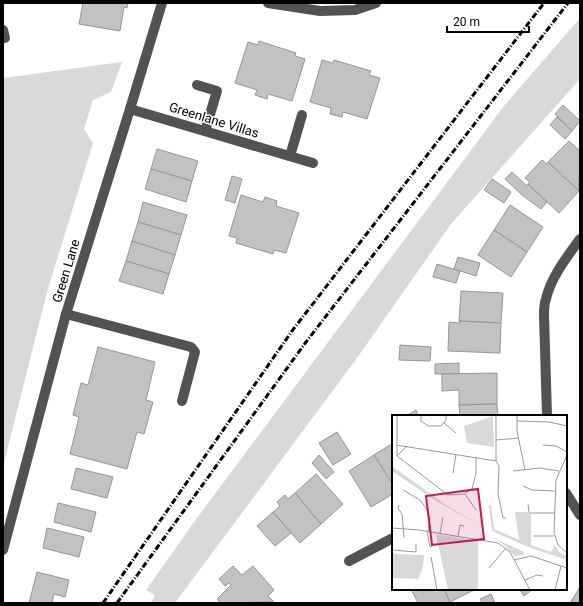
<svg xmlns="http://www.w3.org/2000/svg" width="583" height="606" font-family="Roboto,sans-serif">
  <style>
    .green { fill: #d9d9d9 }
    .building { fill: #c2c2c2; stroke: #969696 }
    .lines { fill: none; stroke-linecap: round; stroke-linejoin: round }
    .minor { stroke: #525252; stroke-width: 10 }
    .rail { stroke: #000; stroke-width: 3; stroke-dasharray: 6 2 1 2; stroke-linecap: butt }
    .labels { text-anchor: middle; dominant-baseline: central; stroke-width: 3; stroke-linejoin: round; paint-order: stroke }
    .street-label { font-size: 13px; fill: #000; stroke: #fff }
    .inset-road { fill: none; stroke: #999; stroke-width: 1 }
    .view { fill: #c2185b; fill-opacity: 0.15; stroke: #c2185b; stroke-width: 2 }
    .inset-edge { fill: none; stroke: #000; stroke-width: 2 }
  </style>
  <rect width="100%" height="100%" fill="#fff"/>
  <g class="green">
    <polygon points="580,18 580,79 451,224 357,358 175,603 151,603 155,595 146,590 197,518 504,106"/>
    <polygon points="122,62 111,92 93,100 84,129 93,143 47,292 3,467 3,78"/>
  </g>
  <g class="building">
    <polygon points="83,3 128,3 127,8 124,7 120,31 79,24"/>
    <polygon points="259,41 296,53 295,56 305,59 292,101 268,94 267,99 255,95 257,90 235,83 248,42 258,45"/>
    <polygon points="322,60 333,63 334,60 371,71 369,75 380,78 367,119 343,112 342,117 330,114 331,108 310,102"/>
    <polygon points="563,105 580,121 572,131 555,114"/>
    <polygon points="557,117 572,131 565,139 550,125"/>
    <polygon points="569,141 580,151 579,191 548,162"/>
    <polygon points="157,149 198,161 192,181 151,169"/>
    <polygon points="542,160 547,164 548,162 579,191 559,213 528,184 530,182 525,178"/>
    <polygon points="151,169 192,181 186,202 145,189"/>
    <polygon points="512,172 527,186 528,184 547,202 541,209 522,195 505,179"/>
    <polygon points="232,176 242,179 235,203 225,200"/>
    <polygon points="492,179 511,192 504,203 484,190"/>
    <polygon points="241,195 263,202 265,197 277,201 276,206 299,213 286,253 274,250 273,254 236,243 237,238 229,236"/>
    <polygon points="143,202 187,215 181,235 138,222"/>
    <polygon points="510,205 543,227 527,252 494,230"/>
    <polygon points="138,222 181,235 175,255 132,241"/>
    <polygon points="494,230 527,252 511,277 478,255"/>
    <polygon points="132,241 175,255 169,274 126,261"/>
    <polygon points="458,257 480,263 476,276 454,269"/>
    <polygon points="126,261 169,274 163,294 119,281"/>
    <polygon points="437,264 460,271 456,283 433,277"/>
    <polygon points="461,291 503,293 501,323 459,321"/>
    <polygon points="459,321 501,323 500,353 448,351 449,322 460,323"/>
    <polygon points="400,345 431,347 430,361 399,360"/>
    <polygon points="98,347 155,362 146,400 153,402 144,434 137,432 127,469 70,454 79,417 73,415 81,383 88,385"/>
    <polygon points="459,363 459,374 435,374 435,364"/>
    <polygon points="497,373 497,404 459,405 459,390 442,391 442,374"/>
    <polygon points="497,404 498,416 460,416 459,405"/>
    <polygon points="416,410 419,416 406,416"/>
    <polygon points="337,432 351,454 333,465 319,443"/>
    <polygon points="393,443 393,485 374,455"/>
    <polygon points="319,455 334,472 326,479 312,463"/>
    <polygon points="374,455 393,485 393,494 371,507 349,471"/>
    <polygon points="76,468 113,477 107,498 71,489"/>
    <polygon points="316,474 343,504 321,524 295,493"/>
    <polygon points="295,493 321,524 300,543 273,512 280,506 277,502 285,495 288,499"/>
    <polygon points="58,503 96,512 91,532 54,522"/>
    <polygon points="273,512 291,533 275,546 257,526"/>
    <polygon points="47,528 84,537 79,557 43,548"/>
    <polygon points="233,566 242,575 253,566 274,590 268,596 274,602 221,603 217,599 231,585 229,583 225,586 219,579"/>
    <polygon points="37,572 69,580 65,597 54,594 52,603 29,603"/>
    <polygon points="580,587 580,603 570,603"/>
    <polygon points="411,589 444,589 451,603 418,603"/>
    <polygon points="444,589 476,589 450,602"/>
    <polygon points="519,589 533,589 524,596"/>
    <polygon points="491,594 495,603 482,603 480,599"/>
  </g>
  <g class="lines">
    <g class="minor">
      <polyline points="268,3 320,11 355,10 376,3"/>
      <polyline points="3,30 5,38"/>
      <polyline points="197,85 217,91 205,131"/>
      <polyline points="130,109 313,163"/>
      <polyline points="290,156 302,115"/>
      <polyline points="66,314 191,347 195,352 182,401"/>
      <path d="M547 416 544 315C544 309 544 304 546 299 551 277 567 257 580 239"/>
      <polyline points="566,493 580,515"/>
      <polyline points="3,550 66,314 130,109 162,3"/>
      <polyline points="349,561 393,538"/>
    </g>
    <g class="rail">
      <polyline points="103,603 292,331 544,3"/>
      <polyline points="117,603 306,342 568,3"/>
    </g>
  </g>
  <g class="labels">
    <g class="street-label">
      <text transform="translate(214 120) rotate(17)">Greenlane Villas</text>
      <text transform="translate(66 271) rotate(-73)">Green Lane</text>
    </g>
  </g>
  <g transform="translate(392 415)">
    <rect width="175" height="175" fill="#fff"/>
    <path d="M101 1 102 32 75 28 72 11ZM0 51 54 90 91 112 44 86 0 56ZM97 90H99L102 114 127 125 123 97H135L139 100V130L159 137 163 130 167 137 175 141V145L136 132 100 116ZM44 119 86 126V175H56ZM93 119 132 137 131 140 123 141 110 128ZM0 136 3 139 32 140 31 152 26 164 0 163Z" fill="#d9d9d9"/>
    <path class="inset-road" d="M5 0V41L56 80 72 79 80 74 84 58V42M29 0V6L36 11H49L54 5V0M104 0V46M125 0V16L133 55M125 6 157 7 175 11M52 8 64 18M104 25 127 23M4 30 104 46 107 51 106 79 111 103H114M151 30 164 31 175 37M175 40 164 65 162 117 166 130 175 138M5 41 15 31M121 56 148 53 167 56M61 58 64 39M131 71 140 75 163 76M11 75 28 85 34 93 38 103 36 116M73 79 84 95M136 89 137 98H163M7 90 6 93 10 99 12 123M0 113 27 115 106 128 118 137 138 175M35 116 38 132 43 129M48 118 51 102M66 121 68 110 72 111M141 121H162M0 135 24 137V129M39 142 45 175M122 145 139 141 175 153M97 153 114 133M133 165 145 160 151 161M163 175 169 151"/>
    <path class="view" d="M86 74 92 124 40 130 34 81Z"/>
    <rect width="175" height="175" class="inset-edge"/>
  </g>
  <rect width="583" height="606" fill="none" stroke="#000000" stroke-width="8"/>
  <path d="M447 26v6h82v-6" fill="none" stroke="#000000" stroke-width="2"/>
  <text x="453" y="26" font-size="12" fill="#000000" stroke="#ffffff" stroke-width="3" paint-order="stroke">20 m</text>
</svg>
